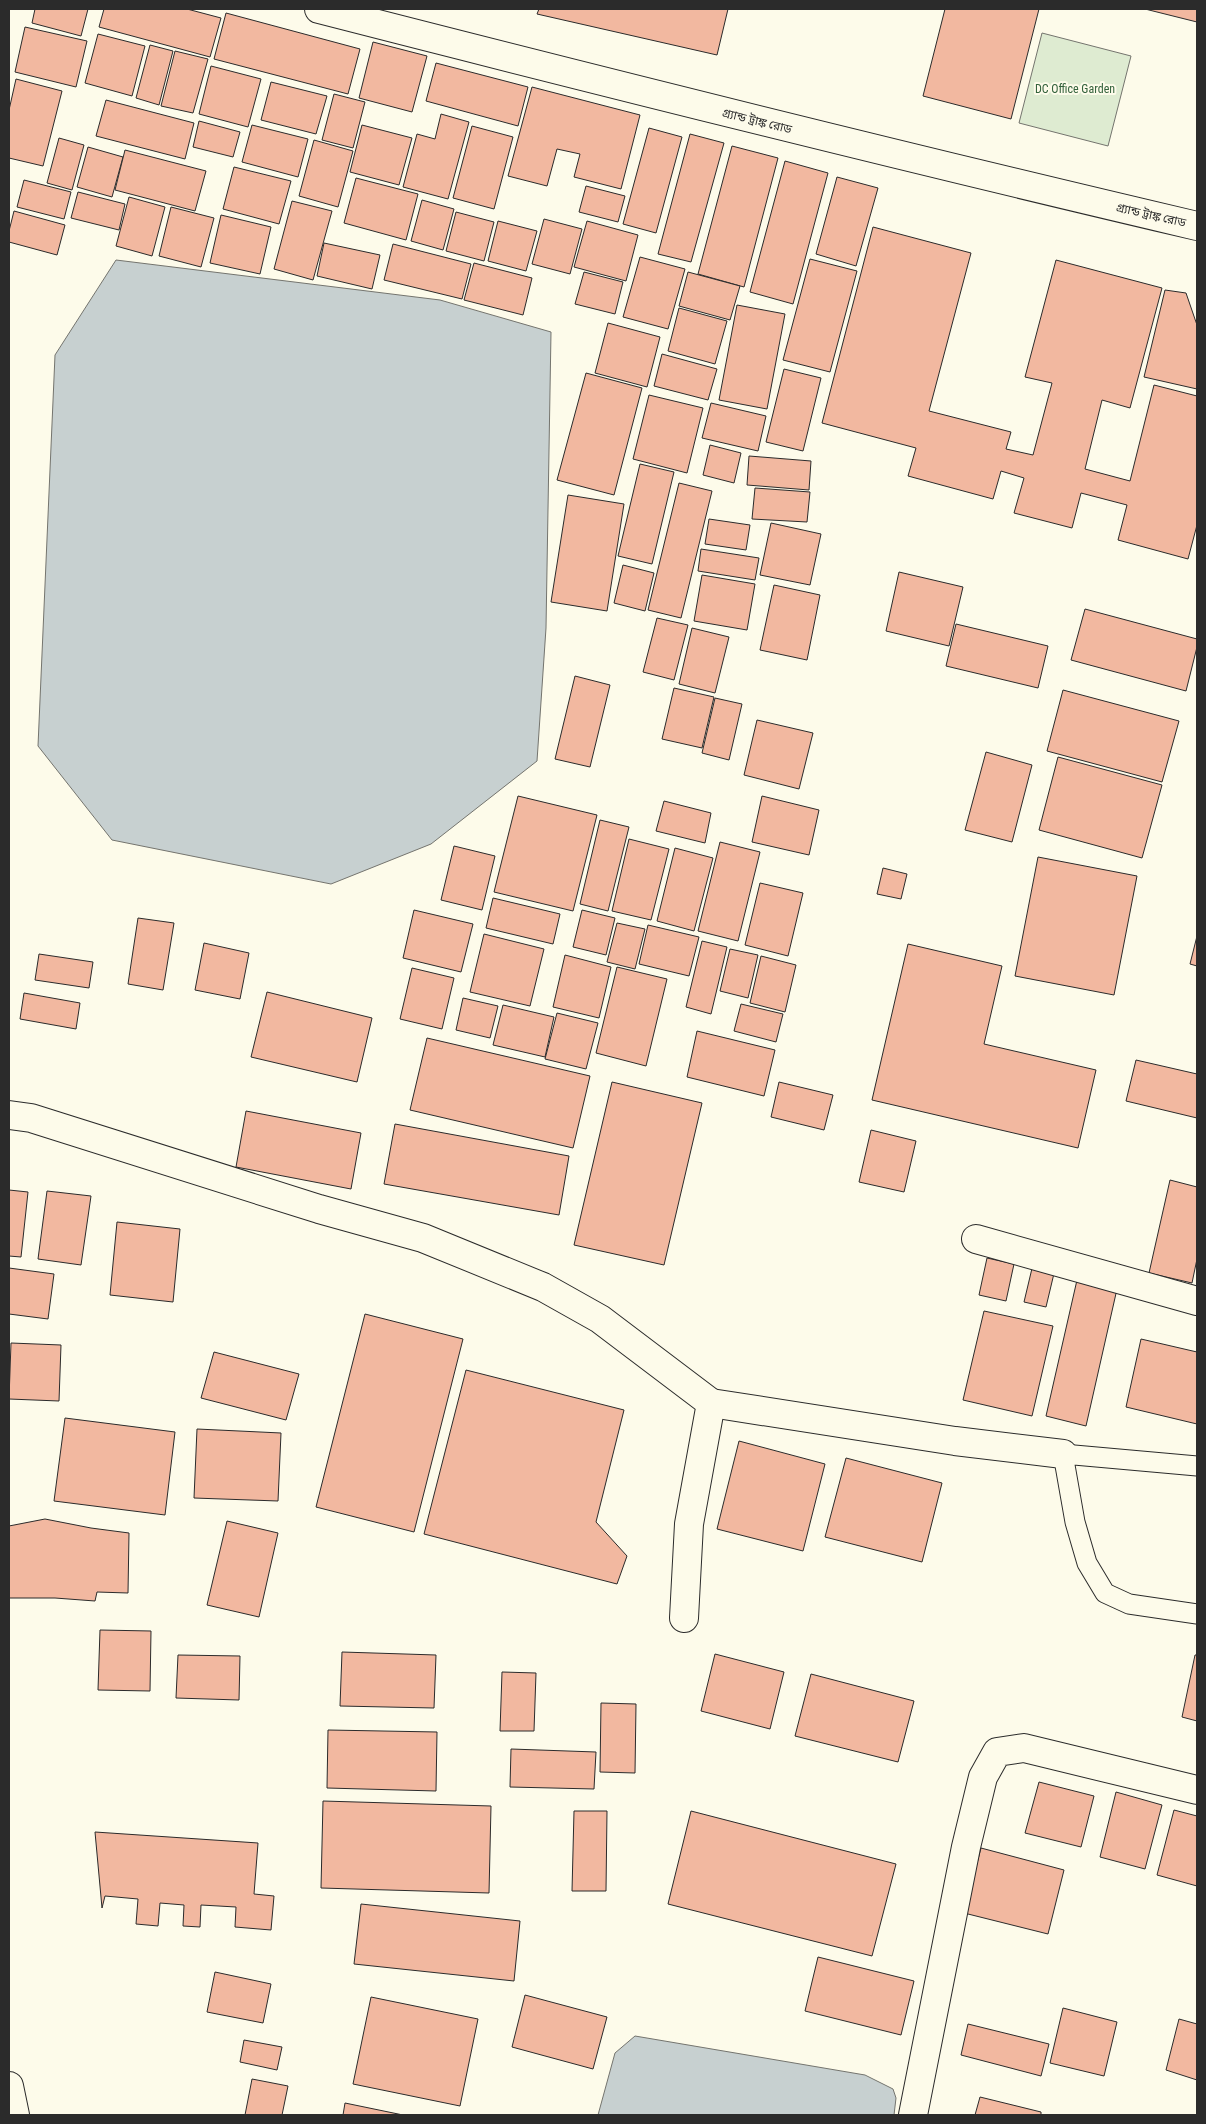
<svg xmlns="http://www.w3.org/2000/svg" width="1206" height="2124" font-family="'Roboto Condensed','Noto Sans Bengali',sans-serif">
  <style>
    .green { fill: #deebd1; stroke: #74746e }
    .water { fill: #c7d0d0; stroke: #74746e }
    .building { fill: #f2b8a0; stroke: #2b2b2b }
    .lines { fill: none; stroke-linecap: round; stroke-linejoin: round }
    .service-casing { stroke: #2b2b2b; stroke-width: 21 }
    .minor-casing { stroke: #2b2b2b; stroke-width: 30 }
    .trunk-casing { stroke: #2b2b2b; stroke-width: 30 }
    .service { stroke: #fdfbea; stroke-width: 19 }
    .minor { stroke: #fdfbea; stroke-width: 28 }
    .trunk { stroke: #fdfbea; stroke-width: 28 }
    .labels { text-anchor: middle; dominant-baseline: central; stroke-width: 4; stroke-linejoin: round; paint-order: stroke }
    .park-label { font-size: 12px; fill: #34623c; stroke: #fdfbea }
    .street-label { font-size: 12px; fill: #2b2b2b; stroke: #fdfbea }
  </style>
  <rect width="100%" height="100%" fill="#fdfbea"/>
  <polygon class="green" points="1042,33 1131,56 1108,146 1019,123"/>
  <g class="water">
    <polygon points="116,260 440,300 551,332 546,628 537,761 431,844 331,884 112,840 38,746 55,355"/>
    <polygon points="635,2036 865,2075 893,2089 896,2098 894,2115 598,2115 615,2053"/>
  </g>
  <g class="building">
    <polygon points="35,9 88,9 81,36 32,23"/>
    <polygon points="104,9 187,9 221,18 210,57 99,27"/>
    <polygon points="539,9 728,9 717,55 537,14"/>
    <polygon points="945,9 1039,9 1011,119 923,96"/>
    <polygon points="1145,9 1197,9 1197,22"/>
    <polygon points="226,13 360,49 348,94 214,59"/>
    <polygon points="25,27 87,41 76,87 15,72"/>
    <polygon points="98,34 145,46 132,96 85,83"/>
    <polygon points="373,42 427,56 412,112 359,98"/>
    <polygon points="150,45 173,51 159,105 136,98"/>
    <polygon points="175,51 208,59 193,113 161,106"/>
    <polygon points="436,63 528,87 518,126 426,101"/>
    <polygon points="211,66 261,79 248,127 199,114"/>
    <polygon points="16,79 62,91 43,166 9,158 9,110"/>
    <polygon points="271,82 327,96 316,134 261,120"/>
    <polygon points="532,87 640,115 621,189 574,177 580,154 557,149 547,186 508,176"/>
    <polygon points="334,94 365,102 353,148 322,140"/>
    <polygon points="106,100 194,123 185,159 96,136"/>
    <polygon points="441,114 469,122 448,199 403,187 417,134 435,139"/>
    <polygon points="199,121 240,132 233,157 193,147"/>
    <polygon points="252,125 308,139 298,177 242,162"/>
    <polygon points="362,125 412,138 399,185 350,172"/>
    <polygon points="472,126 513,137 494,209 453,198"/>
    <polygon points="649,128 682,137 656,233 623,224"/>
    <polygon points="690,134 724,143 691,262 658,254"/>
    <polygon points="59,138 84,145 72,190 47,183"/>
    <polygon points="314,140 353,151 338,207 299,196"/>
    <polygon points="732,146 778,158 744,287 698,274"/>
    <polygon points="88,147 123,157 112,197 77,187"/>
    <polygon points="125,150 206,171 195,211 115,190"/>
    <polygon points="785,161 828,173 793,304 750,292"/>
    <polygon points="234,167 291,181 279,224 223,209"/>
    <polygon points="837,177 878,188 856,266 816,254"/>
    <polygon points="356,178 418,194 406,240 344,223"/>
    <polygon points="24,180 71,192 64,219 17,207"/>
    <polygon points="586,186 625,196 618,222 579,212"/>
    <polygon points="78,192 125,204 119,230 71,218"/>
    <polygon points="129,197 165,207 152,256 116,246"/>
    <polygon points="422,200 454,209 443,250 411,241"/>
    <polygon points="292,201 332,211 313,280 274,269"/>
    <polygon points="171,207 214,218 201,267 159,256"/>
    <polygon points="14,211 65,225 57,255 9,242 9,231"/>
    <polygon points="456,212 494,222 484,261 446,251"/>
    <polygon points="221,215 271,227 260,274 210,263"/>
    <polygon points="544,219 582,229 570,274 532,264"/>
    <polygon points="498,221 537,231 526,271 488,261"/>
    <polygon points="587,221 638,235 626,281 574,267"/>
    <polygon points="873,227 971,253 929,411 1011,432 1006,449 1033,455 1052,383 1025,377 1056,260 1162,288 1130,408 1102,400 1085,469 1130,481 1154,385 1197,396 1197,525 1188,559 1118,540 1127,505 1081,493 1072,528 1014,513 1024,478 1001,471 993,499 908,476 916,448 822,423"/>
    <polygon points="324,243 380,255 372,289 317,276"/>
    <polygon points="393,244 471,264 462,299 384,280"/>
    <polygon points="640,257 685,269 668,329 623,317"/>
    <polygon points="810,259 857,271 830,372 783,360"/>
    <polygon points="474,263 532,278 523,315 464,300"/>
    <polygon points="584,272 623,282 615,314 575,304"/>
    <polygon points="688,272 740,286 730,320 679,306"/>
    <polygon points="1165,290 1186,293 1197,325 1197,389 1144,377"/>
    <polygon points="737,305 785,314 767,409 719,400"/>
    <polygon points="679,308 727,321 715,364 668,351"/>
    <polygon points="608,323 660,337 647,387 595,373"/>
    <polygon points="662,354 717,369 708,400 654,386"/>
    <polygon points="784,369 821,378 803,451 766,442"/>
    <polygon points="586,373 642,388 614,495 557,480"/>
    <polygon points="649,395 703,408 687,473 633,459"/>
    <polygon points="711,403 766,416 758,451 702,438"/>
    <polygon points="710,445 741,453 734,483 703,475"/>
    <polygon points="749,456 811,461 809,490 747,485"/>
    <polygon points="640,464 674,472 652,564 618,556"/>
    <polygon points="679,483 712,491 681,618 648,610"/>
    <polygon points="755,488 810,492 807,522 752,519"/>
    <polygon points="568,495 624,504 607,611 551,602"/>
    <polygon points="709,519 750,525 746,550 705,544"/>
    <polygon points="771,523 821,534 810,585 760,575"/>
    <polygon points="701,549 759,558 755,580 698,571"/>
    <polygon points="623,565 654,573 645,611 614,603"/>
    <polygon points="899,572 963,587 949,646 886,631"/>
    <polygon points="702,575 755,584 747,630 694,621"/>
    <polygon points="774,585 820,595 807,660 760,650"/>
    <polygon points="1085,609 1197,639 1197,647 1186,691 1071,660"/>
    <polygon points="657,618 688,625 674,680 643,672"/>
    <polygon points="956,624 1048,646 1038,688 946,666"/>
    <polygon points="692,628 729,637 715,693 679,684"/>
    <polygon points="575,676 610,685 590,767 555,759"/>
    <polygon points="674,688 714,697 702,748 662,739"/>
    <polygon points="1063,690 1179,721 1162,782 1047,751"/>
    <polygon points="715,698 742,704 729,760 702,753"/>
    <polygon points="757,720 813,733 799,789 744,775"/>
    <polygon points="986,752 1032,765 1012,842 965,830"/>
    <polygon points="1058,757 1162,785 1142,858 1039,830"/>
    <polygon points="518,796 597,815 573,911 494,892"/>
    <polygon points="762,796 819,810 809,855 752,842"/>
    <polygon points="664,801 711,813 705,843 656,831"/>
    <polygon points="600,820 629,827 608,911 580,904"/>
    <polygon points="629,839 669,849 651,920 612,911"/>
    <polygon points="720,842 760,852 738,941 698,931"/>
    <polygon points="454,846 495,856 482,910 441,900"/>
    <polygon points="675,848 713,858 694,931 657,921"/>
    <polygon points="1038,857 1137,876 1114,995 1015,976"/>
    <polygon points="883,868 907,874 901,899 877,894"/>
    <polygon points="760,883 803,893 788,956 745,945"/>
    <polygon points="493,898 560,914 553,944 486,928"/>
    <polygon points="414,910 473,924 461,972 403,958"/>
    <polygon points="582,910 615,918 606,955 573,947"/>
    <polygon points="138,918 174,923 163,990 128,984"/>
    <polygon points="617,923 645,929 635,969 607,962"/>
    <polygon points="648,925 699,937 689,976 639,964"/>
    <polygon points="484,934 544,949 530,1006 470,992"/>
    <polygon points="1197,936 1197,966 1190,964"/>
    <polygon points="702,941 727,947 711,1014 686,1007"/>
    <polygon points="204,943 249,953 240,999 195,990"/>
    <polygon points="908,944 1002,966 984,1044 1096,1070 1078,1148 872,1100"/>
    <polygon points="730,949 758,955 748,998 720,991"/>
    <polygon points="39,954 93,962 89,988 35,980"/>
    <polygon points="565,955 611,967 599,1018 553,1007"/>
    <polygon points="761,956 796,965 785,1012 750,1003"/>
    <polygon points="617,967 667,979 646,1066 596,1053"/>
    <polygon points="412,968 454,978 442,1029 400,1019"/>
    <polygon points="267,992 372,1018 357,1082 251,1057"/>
    <polygon points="24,993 80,1003 76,1029 20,1019"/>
    <polygon points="463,998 498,1006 490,1038 456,1030"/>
    <polygon points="741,1004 783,1014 776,1042 734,1031"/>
    <polygon points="503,1005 554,1017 545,1057 493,1045"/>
    <polygon points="557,1013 598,1023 586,1069 545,1059"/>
    <polygon points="697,1031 775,1050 764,1096 687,1077"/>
    <polygon points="427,1038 590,1076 573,1148 410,1110"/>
    <polygon points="1136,1060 1197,1074 1197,1118 1126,1101"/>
    <polygon points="612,1082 702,1103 664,1265 574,1245"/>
    <polygon points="779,1082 833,1095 824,1130 771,1117"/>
    <polygon points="246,1111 361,1133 351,1189 236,1167"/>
    <polygon points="395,1124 569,1156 559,1215 384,1184"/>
    <polygon points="871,1130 916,1141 904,1192 859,1182"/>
    <polygon points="1170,1180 1197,1187 1197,1259 1192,1283 1149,1273"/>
    <polygon points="9,1190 28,1192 21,1257 9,1256"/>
    <polygon points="47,1191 91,1196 81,1265 38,1259"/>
    <polygon points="117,1222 180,1229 173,1302 110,1295"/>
    <polygon points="987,1258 1014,1264 1006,1301 979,1295"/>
    <polygon points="1034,1260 1056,1265 1046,1307 1024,1302"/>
    <polygon points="9,1268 54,1274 48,1319 9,1314"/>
    <polygon points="1077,1280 1117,1289 1086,1426 1046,1416"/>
    <polygon points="984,1311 1053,1326 1032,1416 963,1400"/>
    <polygon points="365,1314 463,1339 414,1532 316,1507"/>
    <polygon points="1141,1339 1197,1352 1197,1424 1126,1407"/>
    <polygon points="11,1343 61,1345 59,1401 9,1399"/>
    <polygon points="214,1352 299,1374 286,1420 201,1398"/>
    <polygon points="466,1370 624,1410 596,1522 627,1556 617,1584 424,1534"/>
    <polygon points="65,1418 175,1432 165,1515 54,1501"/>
    <polygon points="197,1429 281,1433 278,1501 194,1498"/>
    <polygon points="739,1441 825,1464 803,1551 717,1529"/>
    <polygon points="846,1458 942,1483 922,1562 825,1537"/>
    <polygon points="45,1519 91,1528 129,1533 128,1593 97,1592 95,1601 55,1598 9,1598 9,1526"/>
    <polygon points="227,1521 278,1533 259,1617 207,1605"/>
    <polygon points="100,1630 151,1631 150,1691 98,1690"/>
    <polygon points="342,1652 436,1655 434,1708 340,1706"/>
    <polygon points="715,1654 784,1672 770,1729 701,1711"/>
    <polygon points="178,1655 240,1656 239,1700 176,1698"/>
    <polygon points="1195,1655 1197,1655 1197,1721 1182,1717"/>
    <polygon points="502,1672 536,1673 534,1731 500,1731"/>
    <polygon points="811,1674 914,1701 898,1762 795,1736"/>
    <polygon points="601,1703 636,1704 635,1773 600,1772"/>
    <polygon points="328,1730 437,1732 436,1791 327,1788"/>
    <polygon points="511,1749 596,1752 594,1789 510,1787"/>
    <polygon points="1039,1782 1094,1796 1081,1847 1025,1833"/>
    <polygon points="1116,1792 1162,1805 1145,1869 1100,1857"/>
    <polygon points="323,1801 491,1806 489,1893 321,1888"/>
    <polygon points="1174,1810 1197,1816 1197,1886 1157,1875"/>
    <polygon points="574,1811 607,1811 606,1891 572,1891"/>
    <polygon points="691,1811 896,1864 872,1956 668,1904"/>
    <polygon points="95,1832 258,1843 254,1894 274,1896 271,1930 235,1927 236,1907 201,1905 200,1927 183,1926 184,1905 160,1903 158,1926 136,1924 138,1899 105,1896 102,1908"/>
    <polygon points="981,1848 1064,1870 1048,1934 964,1913"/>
    <polygon points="361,1904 520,1921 514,1981 354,1964"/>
    <polygon points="818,1957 914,1981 901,2035 805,2011"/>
    <polygon points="215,1972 271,1984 263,2023 207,2012"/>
    <polygon points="525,1995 607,2017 593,2069 512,2047"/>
    <polygon points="371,1997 478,2019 460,2106 353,2084"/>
    <polygon points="1063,2008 1117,2022 1104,2076 1050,2063"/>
    <polygon points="1179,2019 1197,2024 1197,2080 1166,2070"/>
    <polygon points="968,2024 1049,2044 1041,2076 961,2055"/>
    <polygon points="244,2040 282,2047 277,2070 240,2062"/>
    <polygon points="252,2079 288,2086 282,2115 245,2115"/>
    <polygon points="980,2097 1041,2112 1041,2115 975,2115"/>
    <polygon points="345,2103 403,2115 343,2115"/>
  </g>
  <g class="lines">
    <defs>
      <polyline id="service" points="1197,1466 1063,1454 1075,1522 1087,1563 1105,1593 1129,1604 1197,1614"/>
      <g id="minor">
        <polyline points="9,1115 31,1118 319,1209 423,1238 543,1287 600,1319 711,1403 689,1524 684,1618"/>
        <polyline points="976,1239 1197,1301"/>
        <polyline points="711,1403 955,1441 1063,1454"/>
        <polyline points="913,2115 966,1847 983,1777 997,1752 1024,1748 1197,1790"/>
      </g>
      <g id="trunk">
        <path d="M319 9C611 84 903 157 1197 226"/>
        <polyline points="9,2086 15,2115"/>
      </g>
    </defs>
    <use href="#service" class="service-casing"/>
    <use href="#minor" class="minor-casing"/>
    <use href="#trunk" class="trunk-casing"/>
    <use href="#service" class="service"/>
    <use href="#minor" class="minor"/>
    <use href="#trunk" class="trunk"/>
  </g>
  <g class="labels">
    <g class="park-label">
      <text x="1075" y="89">DC Office Garden</text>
    </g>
    <g class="street-label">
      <text transform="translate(757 121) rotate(14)">গ্র্যান্ড ট্রাঙ্ক রোড</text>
      <text transform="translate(1151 215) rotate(13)">গ্র্যান্ড ট্রাঙ্ক রোড</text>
    </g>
  </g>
  <rect width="1206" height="2124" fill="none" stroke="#2b2b2b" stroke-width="20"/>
</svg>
